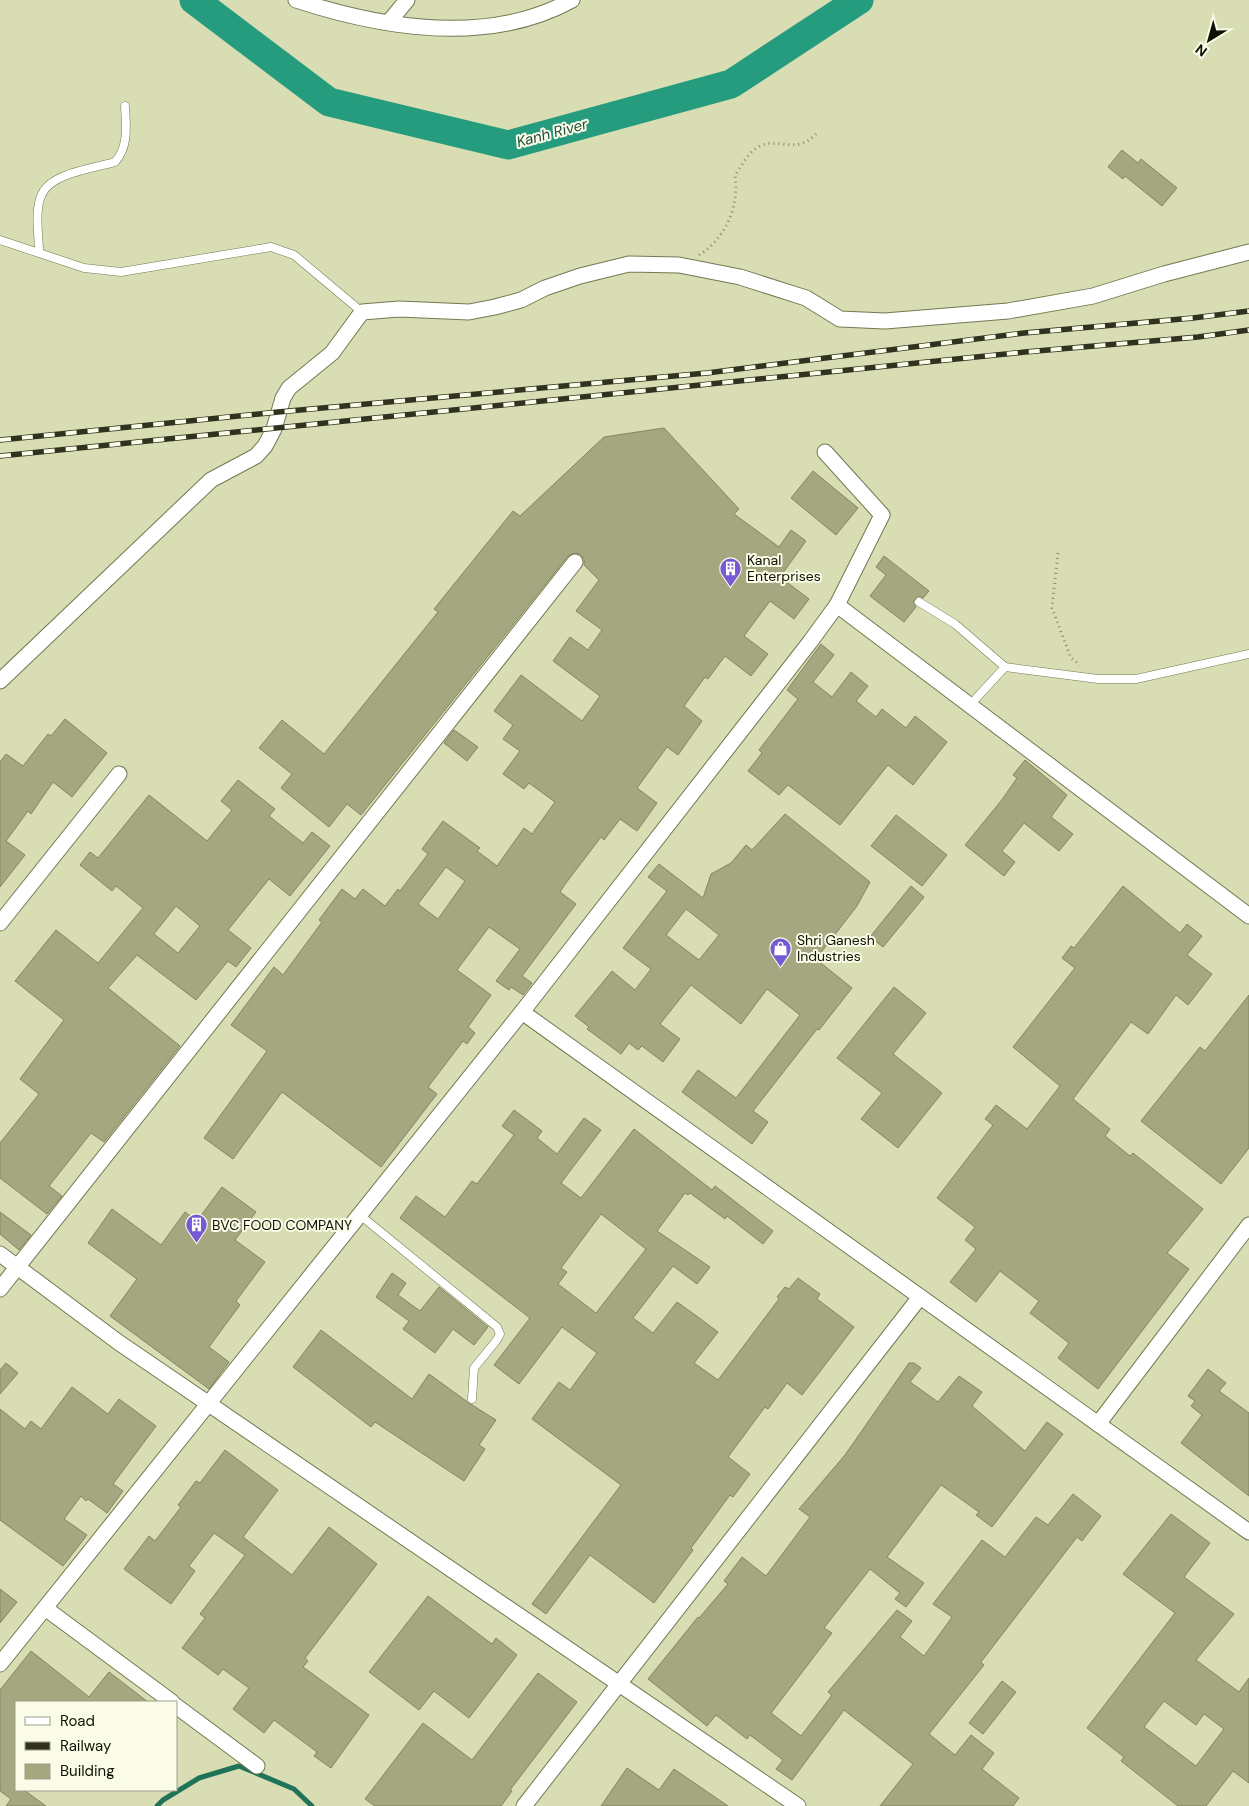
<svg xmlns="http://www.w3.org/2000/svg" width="1249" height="1806" font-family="'DM Sans',sans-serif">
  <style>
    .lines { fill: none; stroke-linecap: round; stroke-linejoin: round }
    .stream { stroke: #1e7359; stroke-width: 5 }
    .river { stroke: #249c7d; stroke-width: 29 }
    .building { fill: #a4a77f; stroke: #84865f; fill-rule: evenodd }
    .lane-casing { stroke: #757851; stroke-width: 9 }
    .street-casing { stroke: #757851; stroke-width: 17 }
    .path { stroke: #8b8d6e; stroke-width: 3; stroke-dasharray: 1 4; stroke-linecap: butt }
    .lane { stroke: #fff; stroke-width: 8 }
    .street { stroke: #fff; stroke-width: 15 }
    .rail-casing { stroke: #30321f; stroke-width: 5.5 }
    .rail { stroke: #fafce7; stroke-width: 4; stroke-dasharray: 11; stroke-linecap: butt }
    .labels { text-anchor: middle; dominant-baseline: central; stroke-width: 4; stroke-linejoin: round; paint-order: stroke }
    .poi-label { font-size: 14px; fill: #111204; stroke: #fafce7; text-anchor: start }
    .water-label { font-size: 15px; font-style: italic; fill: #1e4d3f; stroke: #fafce7 }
  </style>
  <rect width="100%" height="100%" fill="#d9ddb3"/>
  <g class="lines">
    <polyline class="stream" points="157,1806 163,1800 199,1778 239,1766 294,1789 312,1806"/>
    <polyline class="river" points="194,0 329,102 508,145 731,84 859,0"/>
  </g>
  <g class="building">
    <polygon points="1122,150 1138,163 1141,159 1177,188 1162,206 1125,176 1123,179 1108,167"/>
    <path d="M664 428 739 509 734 514 779 547 791 530 806 541 780 577 809 599 794 619 770 601 744 636 768 654 751 676 725 656 708 679 705 677 684 706 702 721 678 755 667 747 637 788 657 803 637 831 620 819 604 840 601 837 566 883 560 892 576 904 522 976 532 983 523 995 511 987 509 990 496 981 520 949 489 927 457 970 491 995 468 1027 475 1033 467 1044 463 1041 428 1087 437 1094 381 1167 282 1092 233 1159 204 1138 267 1051 231 1025 274 967 283 975 322 922 319 920 342 889 355 899 363 889 385 906 398 889 400 891 428 854 422 849 443 821 480 848 477 851 497 866 524 828 532 834 555 802 529 783 524 789 503 774 520 751 503 739 513 725 494 711 521 675 582 721 600 696 553 661 570 637 588 650 602 630 576 611 599 580 584 565V559L580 554 576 553 568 556 361 815 347 804 329 827 281 788 292 774 259 748 282 720 324 754 438 612 434 609 513 511 520 516 604 437ZM446 867 465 881 438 919 418 904Z"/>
    <polygon points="813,471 858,508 836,535 791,498"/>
    <polygon points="884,556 929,591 923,598 919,596 915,599 913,602 916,607 904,622 870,596 886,575 876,567"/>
    <polygon points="821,644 834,655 813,682 832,697 851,672 868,686 856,701 876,717 882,709 906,728 915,716 947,742 913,785 888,765 840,825 788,785 779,795 748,771 762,753 759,750 798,699 787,690"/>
    <polygon points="65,719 107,753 72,797 53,782 31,814 28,811 6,841 25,855 0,887 0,762 6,754 23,766 48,734 51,736"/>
    <polygon points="454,730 478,747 467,761 444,743"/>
    <polygon points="1025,760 1067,795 1051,817 1073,834 1059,851 1024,823 1002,851 1015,862 1004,876 965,845 1001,801 1017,778 1013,775"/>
    <path d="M238 780 275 809 269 816 303 843 312 832 330 846 290 896 269 879 228 930 251 948 236 967 228 961 196 1000 137 955 108 988 180 1046 104 1142 91 1133 49 1186 62 1196 47 1214 0 1178V1143L39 1094 20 1079 64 1020 15 981 56 930 98 963 143 908 116 886 112 891 80 865 90 852 98 858 149 795 207 841 232 810 221 801ZM176 906 200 926 178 953 154 934Z"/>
    <path d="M785 814 870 882 857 906 816 959 852 988 819 1030 817 1029 753 1111 768 1122 752 1144 682 1092 698 1070 736 1098 800 1015 767 989 741 1024 691 985 660 1024 680 1039 663 1062 642 1046 638 1050 629 1043 621 1054 587 1029 589 1027 575 1016 612 971 635 990 651 969 623 948 667 891 648 877 659 864 703 898 711 874 731 863 746 845 752 850ZM686 909 719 935 699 960 666 935Z"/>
    <polygon points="896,815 947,855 922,886 871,846"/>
    <polygon points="911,886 924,897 883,947 870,937"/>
    <polygon points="1123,886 1180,933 1187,924 1202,936 1187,955 1212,974 1188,1005 1176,995 1148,1034 1131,1022 1073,1099 1110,1129 1105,1136 1130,1156 1133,1153 1203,1209 1167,1253 1189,1269 1098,1389 1058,1358 1069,1343 1030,1313 1039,1301 1000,1271 976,1302 950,1282 976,1249 965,1240 975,1227 937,1198 993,1125 985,1119 996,1105 1027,1129 1060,1086 1013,1047 1075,968 1062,958 1071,946 1074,948"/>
    <polygon points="894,987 926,1013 893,1054 942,1093 898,1148 861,1119 882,1093 837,1058"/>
    <polygon points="1249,995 1249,1148 1221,1184 1141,1121 1200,1047 1205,1051"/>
    <path d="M514 1110 542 1131 537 1138 557 1154 584 1118 601 1130 561 1183 581 1198 634 1129 712 1190 715 1186 773 1231 763 1244 727 1216 725 1219 690 1193 688 1195 685 1193 657 1231 710 1267 697 1284 673 1266 633 1318 653 1333 677 1302 698 1317 718 1332 694 1363 718 1380 779 1299 777 1297 785 1287 789 1289 798 1278 820 1294 817 1299 854 1327 802 1395 787 1383 768 1409 765 1407 728 1457 750 1474 733 1497 730 1495 691 1548 693 1550 654 1603 590 1555 546 1614 532 1604 621 1485 532 1419 559 1382 570 1390 597 1353 562 1327 519 1384 494 1365 530 1318 400 1218 416 1196 445 1217 472 1181 477 1184 514 1135 502 1126ZM601 1214 646 1249 596 1313 558 1284 567 1272 561 1268Z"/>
    <polygon points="222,1187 256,1212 235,1240 265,1262 236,1301 240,1305 209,1347 229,1362 209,1389 110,1316 137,1279 88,1243 112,1209 161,1245 185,1212 197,1221"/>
    <polygon points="0,1212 31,1235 19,1250 0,1234"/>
    <polygon points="392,1273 406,1283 398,1295 420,1311 439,1287 488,1327 474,1345 453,1329 435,1353 403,1329 409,1321 376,1297"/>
    <polygon points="321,1330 412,1399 429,1374 469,1403 496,1420 479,1445 485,1449 464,1481 375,1422 371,1427 293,1367"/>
    <polygon points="6,1363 18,1373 0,1394 0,1370"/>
    <polygon points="909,1363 914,1363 921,1368 910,1382 938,1402 959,1376 982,1392 972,1406 1025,1451 1047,1422 1063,1434 992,1527 976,1515 979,1512 941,1485 887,1557 924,1583 906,1607 895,1599 900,1593 870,1569 824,1628 832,1633 771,1713 801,1736 832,1695 828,1692 897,1610 912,1621 900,1637 924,1656 952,1617 933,1604 982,1540 1005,1557 1036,1517 1048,1525 1073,1494 1101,1516 1082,1541 1077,1537 981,1662 984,1665 929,1734 955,1755 971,1735 994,1753 982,1769 1019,1798 1013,1806 880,1806 913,1764 844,1710 792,1780 776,1769 783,1760 750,1735 747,1739 716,1715 707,1726 648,1679 698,1617 699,1618 728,1584 724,1581 742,1557 766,1576 810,1517 799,1509 845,1455"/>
    <polygon points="1208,1369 1226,1383 1219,1391 1249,1413 1249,1496 1181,1443 1202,1415 1191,1406 1195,1401 1188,1396"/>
    <polygon points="72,1387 108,1414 119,1399 156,1426 113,1484 123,1491 107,1513 88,1499 86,1501 81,1496 64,1519 87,1535 63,1566 0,1520 0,1409 25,1429 31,1421 41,1429"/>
    <polygon points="225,1450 278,1490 243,1537 292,1575 329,1527 377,1564 305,1658 308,1661 303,1667 369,1715 331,1768 314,1756 317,1752 274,1720 264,1733 233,1709 249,1688 223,1669 218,1675 182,1648 205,1618 200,1614 245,1555 214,1533 189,1566 195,1571 171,1604 124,1569 149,1536 155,1541 181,1507 178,1505 196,1481 200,1483"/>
    <path d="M1171 1514 1210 1543 1184 1577 1234 1614 1196 1660 1239 1692 1249 1678V1783L1233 1771 1206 1806H1178L1121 1761 1124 1757 1087 1728 1175 1613 1123 1574ZM1164 1701 1196 1725 1204 1714 1224 1729 1196 1766 1144 1727Z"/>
    <polygon points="0,1589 17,1602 0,1623"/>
    <polygon points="428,1596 492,1644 496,1638 517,1655 469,1718 434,1691 419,1710 369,1672"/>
    <polygon points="31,1651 89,1697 109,1672 148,1702 16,1702 16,1790 24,1790 46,1806 6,1806 11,1799 0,1791 0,1690"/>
    <polygon points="538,1673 577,1702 510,1790 512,1791 501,1806 375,1806 365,1799 423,1723 472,1760"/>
    <polygon points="1002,1681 1016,1692 983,1734 969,1723"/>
    <polygon points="627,1768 659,1790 674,1769 728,1806 601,1806"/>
  </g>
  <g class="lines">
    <defs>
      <g id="lane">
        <polyline points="0,240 84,268 121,272 271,247 294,255 362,312"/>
        <path d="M39 252C39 235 34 210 42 194 51 173 95 168 115 162 129 146 126 126 125 106"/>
        <polyline points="919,602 955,624 1005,667 969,706"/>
        <polyline points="1005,667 1098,679 1136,679 1249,654"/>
        <polyline points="360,1215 497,1327 500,1334 496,1341 474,1368 472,1399"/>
      </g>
      <g id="street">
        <path d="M296 0C382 28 489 46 572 0"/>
        <polyline points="389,22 407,0"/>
        <polyline points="837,605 1249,916"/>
        <polyline points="0,681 211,480 256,456 265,446 274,429 283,398 289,388 332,353 362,312 399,309 469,312 495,307 521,300 545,288 580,276 629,264 679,265 740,277 806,298 840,319 885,321 1008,311 1093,296 1164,274 1249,252"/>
        <polyline points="0,923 119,774"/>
        <polyline points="522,1012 1249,1532"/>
        <polyline points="0,1254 118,1342 798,1806"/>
        <polyline points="0,1289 575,562"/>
        <polyline points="1098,1424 1249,1225"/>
        <polyline points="45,1608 172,1702"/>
        <polyline points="0,1664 522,1012 810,642 837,605 882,515 825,452"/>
        <polyline points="176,1706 257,1766"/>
        <polyline points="524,1806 920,1297"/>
      </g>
    </defs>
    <use href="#lane" class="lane-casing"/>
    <use href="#street" class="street-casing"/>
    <g class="path">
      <path d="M699 255C726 238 739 207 735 176 740 168 746 156 754 150 777 132 793 158 816 134"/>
      <polyline points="1058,553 1052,608 1071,658 1080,665"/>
    </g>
    <use href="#lane" class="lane"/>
    <use href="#street" class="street"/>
    <defs>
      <g id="rail">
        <polyline points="0,440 278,412 707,373 1024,333 1193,318 1249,311"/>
        <polyline points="0,456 1025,352 1198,337 1249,330"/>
      </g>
    </defs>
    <use href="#rail" class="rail-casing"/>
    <use href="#rail" class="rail"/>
  </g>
  <defs>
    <symbol id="building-pin" viewBox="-11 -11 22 30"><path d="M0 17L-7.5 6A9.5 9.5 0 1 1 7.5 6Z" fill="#7859d4" stroke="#fafce7"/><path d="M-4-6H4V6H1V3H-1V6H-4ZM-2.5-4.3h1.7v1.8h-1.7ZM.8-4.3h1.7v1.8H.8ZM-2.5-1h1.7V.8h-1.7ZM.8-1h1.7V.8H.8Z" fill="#fff"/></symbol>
    <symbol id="shop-pin" viewBox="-11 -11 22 30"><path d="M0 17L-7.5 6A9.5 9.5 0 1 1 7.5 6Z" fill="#7859d4" stroke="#fafce7"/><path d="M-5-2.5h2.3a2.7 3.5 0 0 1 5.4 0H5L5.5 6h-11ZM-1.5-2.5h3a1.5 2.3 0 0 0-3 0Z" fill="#fff"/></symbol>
  </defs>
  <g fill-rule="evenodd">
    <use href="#building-pin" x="718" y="556" width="25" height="34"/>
    <use href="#shop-pin" x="768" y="936" width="25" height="34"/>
    <use href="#building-pin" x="184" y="1212" width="25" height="34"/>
  </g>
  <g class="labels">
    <g class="poi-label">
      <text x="747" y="560">Kanal<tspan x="747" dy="16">Enterprises</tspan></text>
      <text x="797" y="940">Shri Ganesh<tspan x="797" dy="16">Industries</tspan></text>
      <text x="212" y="1225">BVC FOOD COMPANY</text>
    </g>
    <g class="water-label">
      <text transform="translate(552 133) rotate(-15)">Kanh River</text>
    </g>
  </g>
  <rect x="15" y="1701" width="162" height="90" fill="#fafce7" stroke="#9d9e8c"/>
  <rect x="25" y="1717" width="25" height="8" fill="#ffffff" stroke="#9d9e8c"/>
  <text x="60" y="1726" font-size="15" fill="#111204">Road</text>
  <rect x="25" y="1742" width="25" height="8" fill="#30321f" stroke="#9d9e8c"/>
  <text x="60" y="1751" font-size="15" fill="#111204">Railway</text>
  <rect x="25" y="1764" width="25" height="15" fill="#a4a77f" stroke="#9d9e8c"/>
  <text x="60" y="1776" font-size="15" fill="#111204">Building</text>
  <g transform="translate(1209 40) rotate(217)" stroke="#fafce7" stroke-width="4" paint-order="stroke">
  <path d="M0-4L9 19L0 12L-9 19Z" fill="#111204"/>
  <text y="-8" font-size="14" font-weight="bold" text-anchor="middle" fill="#111204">N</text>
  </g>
</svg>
